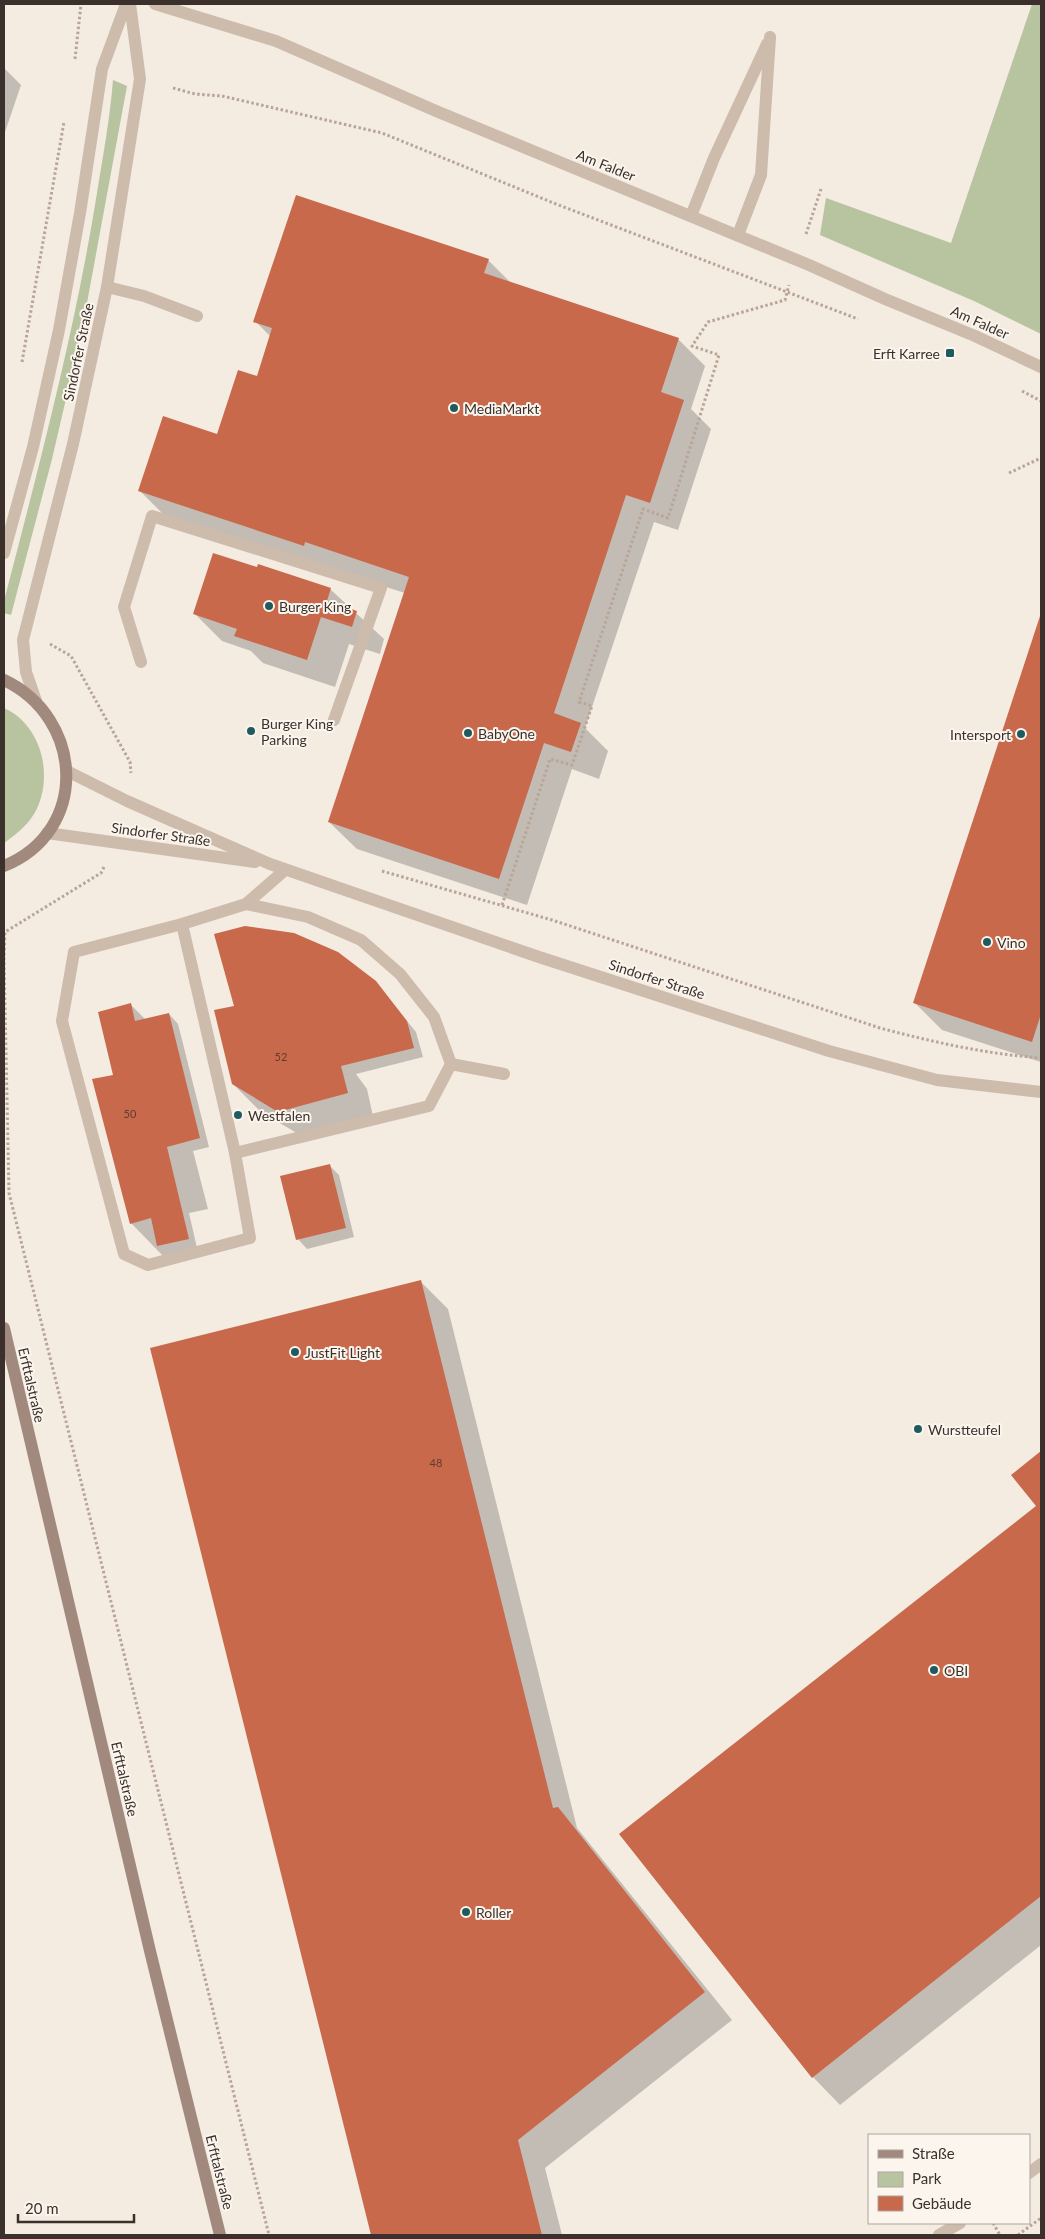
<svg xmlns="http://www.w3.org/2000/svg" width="1045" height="2239" font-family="Lato,sans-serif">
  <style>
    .green { fill: #b8c4a0 }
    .shadow { fill: #0003 }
    .building { fill: #c8694b }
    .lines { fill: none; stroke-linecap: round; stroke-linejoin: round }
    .path { stroke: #b9a596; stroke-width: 3; stroke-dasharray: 2.5 2.5; stroke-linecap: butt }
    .service { stroke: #cdbbac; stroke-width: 12 }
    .minor { stroke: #cdbbac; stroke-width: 12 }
    .tertiary { stroke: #cdbbac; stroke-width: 12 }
    .secondary { stroke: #a18a7d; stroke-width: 12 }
    .poi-dot { fill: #1f5a5e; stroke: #fbf5ee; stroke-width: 2 }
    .labels { text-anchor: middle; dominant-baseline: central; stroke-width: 4; stroke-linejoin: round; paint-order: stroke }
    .number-label { font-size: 11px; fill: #5e3e33 }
    .street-label { font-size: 14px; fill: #3b302b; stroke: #fbf5ee }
    .poi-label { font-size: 14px; fill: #3b302b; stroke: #fbf5ee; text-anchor: start }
  </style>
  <rect width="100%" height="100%" fill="#f4ebe1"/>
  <g class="green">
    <polygon points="1032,4 1041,4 1041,334 974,301 820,235 826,198 951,243"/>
    <path d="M113 80 127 86 82 330 52 459 11 615 4 613V601C39 466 75 331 97 193 103 156 110 118 113 80Z"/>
    <path d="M4 708C42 725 55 778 34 814 27 826 15 835 4 843Z"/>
  </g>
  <g class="shadow">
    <polygon points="4,68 21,85 4,135"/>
    <polygon points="488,260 512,284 678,339 705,366 691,409 711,429 678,530 654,522 585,728 608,751 599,779 572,769 527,905 357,849 329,822 405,593 167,518 140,491 218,436 258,378 271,337 255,321"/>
    <polygon points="330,589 384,639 380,654 349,644 335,687 263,663 251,651 222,641 195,614"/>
    <polygon points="1041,615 1041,1062 942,1030 914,1002"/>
    <polygon points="375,982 416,1032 423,1057 356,1074 367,1089 374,1121 307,1139 261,1112 233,1084"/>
    <polygon points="130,1004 146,1020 169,1014 178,1024 209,1147 193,1151 208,1209 189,1213 197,1248 165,1258 131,1223 115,1076"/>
    <polygon points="329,1165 339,1175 354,1237 307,1249 298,1239"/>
    <polygon points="421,1282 448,1309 577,1828 732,2020 545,2168 562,2235 372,2235 152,1349"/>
    <polygon points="1041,1453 1041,1945 840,2105 813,2077 1037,1506 1013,1475"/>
  </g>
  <g class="building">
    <polygon points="296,195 489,259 484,273 679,338 661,392 684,400 650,503 626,495 554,713 581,723 571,752 544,743 499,879 328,822 409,577 305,542 304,546 138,491 163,416 217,434 238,370 257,376 272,328 253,322"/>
    <polygon points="213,553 257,567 258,564 331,588 327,601 357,611 352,627 321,617 307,660 234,636 237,629 193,614"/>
    <polygon points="1041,613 1041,1014 1032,1042 913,1003"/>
    <polygon points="245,926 294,933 338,952 376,981 407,1021 414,1048 341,1066 348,1093 278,1112 232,1084 214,1010 234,1006 214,934"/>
    <polygon points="131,1003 135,1021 169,1013 200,1138 167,1147 189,1239 157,1246 151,1218 130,1224 92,1079 113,1075 98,1012"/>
    <polygon points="330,1164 346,1228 296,1240 280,1176"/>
    <polygon points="421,1280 553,1808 558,1807 705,1992 518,2140 542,2235 371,2235 150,1348"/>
    <polygon points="1041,1451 1041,1896 812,2078 619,1834 1036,1506 1011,1475"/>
  </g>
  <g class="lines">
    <g class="path">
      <polyline points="75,59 81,4"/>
      <polyline points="173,88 195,94 222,96 382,133 556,204 858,319"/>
      <polyline points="806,234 821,189"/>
      <polyline points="22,362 64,122"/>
      <polyline points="1022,391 1041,401"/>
      <polyline points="1009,473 1041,458"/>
      <polyline points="50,644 71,656 130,762 131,773"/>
      <polyline points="104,867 101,873 5,932 4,959 9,1193 269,2235"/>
      <path d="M382 871 552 920 880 1028C933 1042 986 1054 1041 1058"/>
      <polyline points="502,905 550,759 572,765 592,706 579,702 643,509 668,518 719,355 692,346 708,322 785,300 789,285"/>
      <polyline points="993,2223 1000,2235"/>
      <polyline points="1018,2235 1041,2218"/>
    </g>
    <g class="service">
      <polyline points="691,216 714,158 767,44"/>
      <polyline points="738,235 761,175 770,37"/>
      <polyline points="107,287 144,296 197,316"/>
      <polyline points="141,662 124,607 152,516 381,588 334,720"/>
      <polyline points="285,870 246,904 308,917 361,940 400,974 434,1017 451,1064 504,1074"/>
      <polyline points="246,904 182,924 235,1153 429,1106 451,1064"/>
      <polyline points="182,924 74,952 62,1021 124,1254 148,1265 250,1238 235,1153"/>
    </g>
    <g class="minor">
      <polyline points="67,771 127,801 270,864 539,957 829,1051 937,1080 1041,1092"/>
      <polyline points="47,833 255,862"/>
    </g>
    <g class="tertiary">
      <polyline points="155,4 276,41 436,111 809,265 885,299 975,336 1041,367"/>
      <polyline points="4,553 33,447 59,330 80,213 102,69 126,4"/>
      <polyline points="36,701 26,672 23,640 73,444 107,287 140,79 130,4"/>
      <polyline points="1029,2173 1041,2164"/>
      <polyline points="939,2235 960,2223"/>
    </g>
    <g class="secondary">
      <path d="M4 680C84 718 90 831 4 866"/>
      <polyline points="4,1328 150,1951 220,2235"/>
    </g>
  </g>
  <g class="poi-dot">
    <rect x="945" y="348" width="10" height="10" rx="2.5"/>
    <circle cx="454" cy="408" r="5"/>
    <circle cx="269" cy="606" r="5"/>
    <circle cx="251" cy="731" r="5"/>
    <circle cx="468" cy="733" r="5"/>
    <circle cx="1021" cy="734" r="5"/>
    <circle cx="987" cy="942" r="5"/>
    <circle cx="238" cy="1115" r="5"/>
    <circle cx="295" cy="1352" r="5"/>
    <circle cx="918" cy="1429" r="5"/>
    <circle cx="934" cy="1670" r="5"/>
    <circle cx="466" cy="1912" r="5"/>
  </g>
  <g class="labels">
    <g class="number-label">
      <text x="281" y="1056">52</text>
      <text x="130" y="1113">50</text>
      <text x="436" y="1462">48</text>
    </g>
    <g class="street-label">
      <text transform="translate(606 165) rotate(22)">Am Falder</text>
      <text transform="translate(980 322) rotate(24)">Am Falder</text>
      <text transform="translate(78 352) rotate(-78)">Sindorfer Straße</text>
      <text transform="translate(161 834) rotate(8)">Sindorfer Straße</text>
      <text transform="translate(657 979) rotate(18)">Sindorfer Straße</text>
      <text transform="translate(32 1385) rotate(77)">Erfttalstraße</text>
      <text transform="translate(125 1779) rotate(77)">Erfttalstraße</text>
      <text transform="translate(220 2172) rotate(76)">Erfttalstraße</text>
    </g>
    <g class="poi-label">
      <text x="940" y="353" text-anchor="end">Erft Karree</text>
      <text x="464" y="408">MediaMarkt</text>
      <text x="279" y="606">Burger King</text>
      <text x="261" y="723">Burger King<tspan x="261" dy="16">Parking</tspan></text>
      <text x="478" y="733">BabyOne</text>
      <text x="1011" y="734" text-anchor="end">Intersport</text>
      <text x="997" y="942">Vino</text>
      <text x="248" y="1115">Westfalen</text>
      <text x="305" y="1352">JustFit Light</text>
      <text x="928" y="1429">Wurstteufel</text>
      <text x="944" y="1670">OBI</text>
      <text x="476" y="1912">Roller</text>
    </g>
  </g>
  <rect width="1045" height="2239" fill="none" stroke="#3b302b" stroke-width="10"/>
  <rect x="868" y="2134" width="162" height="90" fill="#fbf5ee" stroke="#aea6a0"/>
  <rect x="878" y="2150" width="25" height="8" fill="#a18a7d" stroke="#aea6a0"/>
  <text x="912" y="2159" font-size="15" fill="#3b302b">Straße</text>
  <rect x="878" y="2172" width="25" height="15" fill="#b8c4a0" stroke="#aea6a0"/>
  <text x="912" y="2184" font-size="15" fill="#3b302b">Park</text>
  <rect x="878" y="2196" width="25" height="15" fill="#c8694b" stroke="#aea6a0"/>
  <text x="912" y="2209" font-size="15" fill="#3b302b">Gebäude</text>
  <path d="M18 2214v8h116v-8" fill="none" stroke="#3b302b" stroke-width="2.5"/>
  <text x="25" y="2214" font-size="15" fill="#3b302b" stroke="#fbf5ee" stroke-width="4" paint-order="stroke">20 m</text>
</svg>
